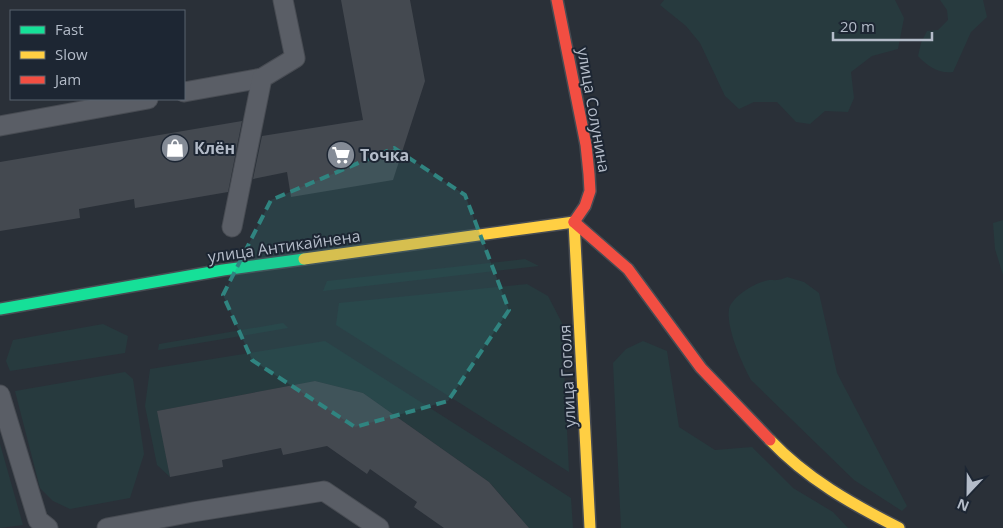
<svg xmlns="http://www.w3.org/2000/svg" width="1003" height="528" font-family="'Open Sans',sans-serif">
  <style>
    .green { fill: #273a3e }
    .building { fill: #444950 }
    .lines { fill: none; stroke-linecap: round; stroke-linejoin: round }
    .lane-casing { stroke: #484c53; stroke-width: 21 }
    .fast-casing { stroke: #484c53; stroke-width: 14 }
    .slow-casing { stroke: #484c53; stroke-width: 14 }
    .jam-casing { stroke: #484c53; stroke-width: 14 }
    .lane { stroke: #5a5e66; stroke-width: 19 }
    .fast { stroke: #16e098; stroke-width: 11 }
    .slow { stroke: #ffcf43; stroke-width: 11 }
    .jam { stroke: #f24e42; stroke-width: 11 }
    .marked { fill: #308480; fill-opacity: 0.2; stroke: #308480; stroke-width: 4; stroke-dasharray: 10 6; stroke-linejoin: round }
    .labels { text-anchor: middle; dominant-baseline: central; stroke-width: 4; stroke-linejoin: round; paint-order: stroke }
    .street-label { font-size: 16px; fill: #b4bcc9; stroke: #1d2633 }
    .poi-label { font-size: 16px; font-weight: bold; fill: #b4bcc9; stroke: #1d2633; text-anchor: start }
  </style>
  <rect width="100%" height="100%" fill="#2a3038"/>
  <g class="green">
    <polygon points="664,0 895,0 904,18 898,49 872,56 851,72 854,98 848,112 825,111 810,124 796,122 777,102 754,102 739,109 725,96 700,43 686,26 660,5"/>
    <path d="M940 0H983L987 17 971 32 953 72C939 74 927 66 918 56L921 43 927 31 938 30 948 20 947 10Z"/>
    <polygon points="1003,220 1003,275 995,249 993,223"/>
    <polygon points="525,259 539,266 323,291 327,281"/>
    <path d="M787 277 804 282 819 293 837 373 907 506 902 511 854 480 751 380C742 364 726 328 729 309 732 297 753 284 765 281 773 278 774 283 787 277Z"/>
    <polygon points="527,284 548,296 562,323 569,472 336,325 339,303"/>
    <polygon points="283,323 288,328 158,350 159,344"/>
    <polygon points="103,324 128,336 125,353 10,371 6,361 13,340"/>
    <polygon points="325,341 571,498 573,528 522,528 520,517 489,482 363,393 315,381 158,411 170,477 157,465 145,406 150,369"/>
    <polygon points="643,341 667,351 679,427 715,450 752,447 793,488 833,512 848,528 621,528 613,363 626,349"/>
    <polygon points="125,372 133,379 144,454 130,498 70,509 53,501 40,488 15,391"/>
    <polygon points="0,444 23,525 0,528"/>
  </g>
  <g class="building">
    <polygon points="341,0 410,0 425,81 393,180 291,197 287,172 253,179 262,136 363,120"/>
    <polygon points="242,121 228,192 135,208 134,199 79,209 80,218 0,231 0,162"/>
    <polygon points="315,381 363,393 489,482 529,528 444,528 414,507 417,502 370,469 367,474 327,446 283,455 281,448 222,460 223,467 170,477 157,411"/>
  </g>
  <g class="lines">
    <defs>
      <g id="lane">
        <polyline points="184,92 262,78"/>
        <polyline points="0,126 148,99"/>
        <polyline points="232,227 262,78 295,58 283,0"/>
        <polyline points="0,395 38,520 48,528"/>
        <polyline points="107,528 193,512 324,491 379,528"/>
      </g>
      <polyline id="fast" points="0,309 223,270 304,259"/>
      <g id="slow">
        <polyline points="574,222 590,528"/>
        <polyline points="304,259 574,222"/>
        <path d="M770 440C807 479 852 504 899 528"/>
      </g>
      <g id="jam">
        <polyline points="557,0 586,145 589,174 590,191 585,206 574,222"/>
        <polyline points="574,222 628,269 701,368 770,440"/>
      </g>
    </defs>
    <use href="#lane" class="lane-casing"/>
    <use href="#fast" class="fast-casing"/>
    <use href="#slow" class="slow-casing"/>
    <use href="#jam" class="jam-casing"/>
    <use href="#lane" class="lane"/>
    <use href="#fast" class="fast"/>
    <use href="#slow" class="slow"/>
    <use href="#jam" class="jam"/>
  </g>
  <path class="marked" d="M394 148 465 195 509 310 448 401 355 427 252 360 223 295 271 200Z"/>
  <defs>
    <symbol id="shop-disc" viewBox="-11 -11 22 22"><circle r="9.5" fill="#848b96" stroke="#1d2633"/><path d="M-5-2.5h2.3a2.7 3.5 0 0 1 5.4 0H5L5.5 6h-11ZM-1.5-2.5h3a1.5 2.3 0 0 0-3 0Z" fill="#fff"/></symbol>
    <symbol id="supermarket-disc" viewBox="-11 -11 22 22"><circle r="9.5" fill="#848b96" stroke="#1d2633"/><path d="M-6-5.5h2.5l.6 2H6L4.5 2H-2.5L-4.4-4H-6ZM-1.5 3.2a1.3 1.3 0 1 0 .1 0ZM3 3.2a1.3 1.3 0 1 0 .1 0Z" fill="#fff"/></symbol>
  </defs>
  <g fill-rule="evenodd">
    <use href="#shop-disc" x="159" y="132" width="32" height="32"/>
    <use href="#supermarket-disc" x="325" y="139" width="32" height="32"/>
  </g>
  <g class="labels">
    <g class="street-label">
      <text transform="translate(594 110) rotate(80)">улица Солунина</text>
      <text transform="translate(284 246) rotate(-8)">улица Антикайнена</text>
      <text transform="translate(567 376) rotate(-93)">улица Гоголя</text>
    </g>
    <g class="poi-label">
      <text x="194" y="148">Клён</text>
      <text x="360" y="155">Точка</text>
    </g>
  </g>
  <rect x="10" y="10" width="175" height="90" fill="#1d2633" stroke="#59626f"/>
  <rect x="20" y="26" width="25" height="8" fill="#16e098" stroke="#59626f"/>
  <text x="55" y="35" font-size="15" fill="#b4bcc9">Fast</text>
  <rect x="20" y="51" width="25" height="8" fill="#ffcf43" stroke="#59626f"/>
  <text x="55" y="60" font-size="15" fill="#b4bcc9">Slow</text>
  <rect x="20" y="76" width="25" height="8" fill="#f24e42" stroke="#59626f"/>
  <text x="55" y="85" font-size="15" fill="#b4bcc9">Jam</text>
  <g transform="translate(968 493) rotate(202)" stroke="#1d2633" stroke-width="4" paint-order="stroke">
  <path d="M0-4L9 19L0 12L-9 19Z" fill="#b4bcc9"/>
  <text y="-8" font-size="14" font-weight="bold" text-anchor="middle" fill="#b4bcc9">N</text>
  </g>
  <path d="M833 32v8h99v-8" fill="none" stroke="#b4bcc9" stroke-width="2.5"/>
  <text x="840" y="32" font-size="15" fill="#b4bcc9" stroke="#1d2633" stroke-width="4" paint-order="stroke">20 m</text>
</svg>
